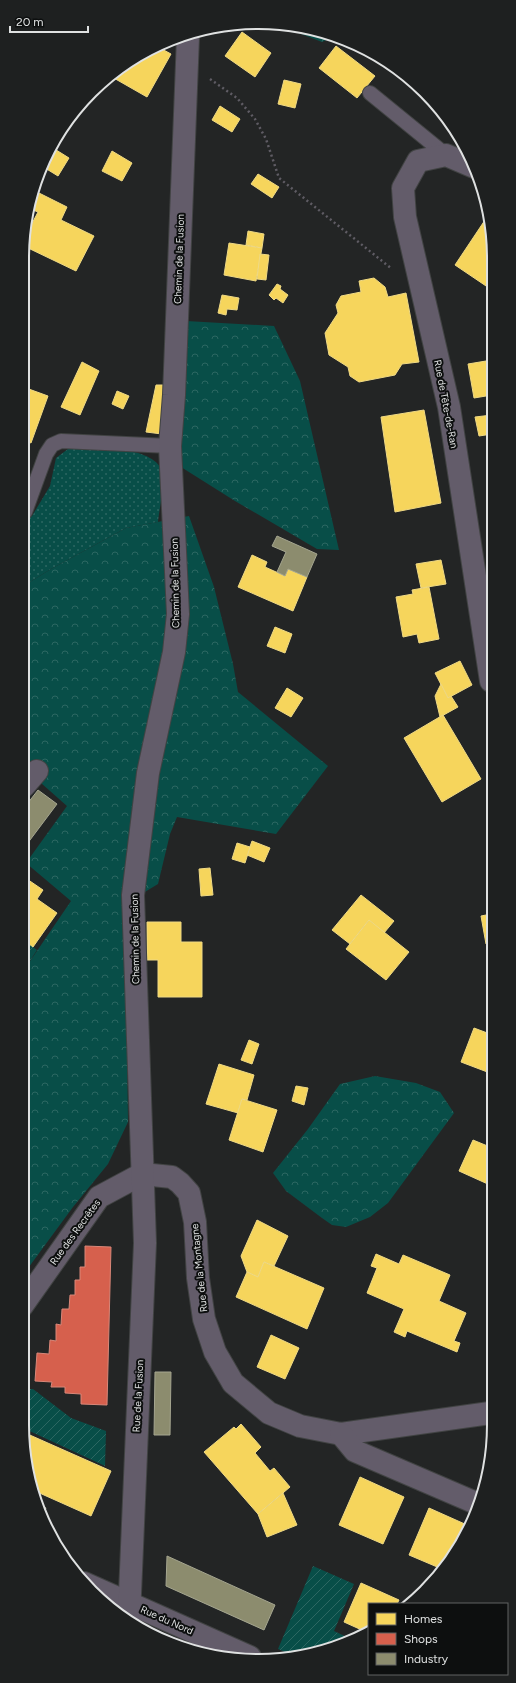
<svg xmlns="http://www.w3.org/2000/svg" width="516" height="1683" font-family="Figtree,sans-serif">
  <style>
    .grass { fill: url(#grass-dots) }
    .forest { fill: url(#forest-crowns) }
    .garden { fill: url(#garden-furrows) }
    .homes { fill: #f6d55c; stroke: #efd984 }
    .shops { fill: #d6604d; stroke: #d98779 }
    .industry { fill: #8c8c6e; stroke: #a5a690 }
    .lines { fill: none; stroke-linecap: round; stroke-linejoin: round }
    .lane-casing { stroke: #414343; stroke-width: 16 }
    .street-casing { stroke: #414343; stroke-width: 24 }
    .path { stroke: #5f5c64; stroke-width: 2.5; stroke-dasharray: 2 3; stroke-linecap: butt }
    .lane { stroke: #635c6a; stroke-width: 14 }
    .street { stroke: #635c6a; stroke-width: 22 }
    .labels { text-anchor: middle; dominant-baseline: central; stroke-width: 4; stroke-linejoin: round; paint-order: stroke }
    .street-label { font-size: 10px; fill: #dfe1e1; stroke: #0d0f0f }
    .rim { fill: none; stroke: #dfe1e1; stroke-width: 2 }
  </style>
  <defs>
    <pattern id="grass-dots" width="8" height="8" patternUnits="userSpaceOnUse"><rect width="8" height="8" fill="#084e48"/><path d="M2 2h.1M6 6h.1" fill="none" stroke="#2c6762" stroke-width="1.8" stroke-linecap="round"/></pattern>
    <pattern id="forest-crowns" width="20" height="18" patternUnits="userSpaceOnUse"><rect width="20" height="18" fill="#084e48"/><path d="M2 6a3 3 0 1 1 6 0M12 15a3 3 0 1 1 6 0" fill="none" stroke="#2c6762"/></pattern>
    <pattern id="garden-furrows" width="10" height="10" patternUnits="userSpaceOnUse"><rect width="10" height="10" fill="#084e48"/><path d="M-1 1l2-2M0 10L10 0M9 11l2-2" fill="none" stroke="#2c6762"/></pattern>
  </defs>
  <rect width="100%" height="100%" fill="#232525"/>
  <path class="grass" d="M76 446C98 448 156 446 163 473 165 482 159 511 158 522L126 528 51 569 25 585V519L32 516 50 486 56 458 68 449Z"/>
  <g class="forest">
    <polygon points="283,27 304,27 332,37 322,42"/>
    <polygon points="186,321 274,326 300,381 339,550 317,549 235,501 181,467"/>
    <polygon points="189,516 214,587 233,664 238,692 328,766 276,834 177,817 170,834 158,884 125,904 128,1122 108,1164 73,1207 23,1275 24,970 71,901 26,863 67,806 24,768 25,585 51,569 126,528"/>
    <polygon points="375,1076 416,1083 440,1092 454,1113 388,1203 370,1217 346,1227 332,1225 322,1218 286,1191 273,1173 308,1129 340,1084"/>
  </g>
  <g class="garden">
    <polygon points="24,940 37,950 24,970"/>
    <polygon points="22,1389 33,1389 71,1418 106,1431 105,1466 23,1428"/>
    <polygon points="313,1566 354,1584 334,1631 349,1638 319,1653 292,1655 278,1649"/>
  </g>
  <g class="homes">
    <polygon points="242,32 271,53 255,77 225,56"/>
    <polygon points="336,46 375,76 357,98 319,68"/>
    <polygon points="160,48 171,54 147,97 112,77 127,62"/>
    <polygon points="284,80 301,84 295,108 278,104"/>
    <polygon points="220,106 240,119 232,132 212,120"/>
    <polygon points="53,148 69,158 58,176 45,168"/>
    <polygon points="112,151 132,163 122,181 102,171"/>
    <polygon points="258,174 279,187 272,198 251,184"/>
    <polygon points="35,191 67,207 61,220 94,236 76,271 26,247 26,235 38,212 28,208"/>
    <polygon points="485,220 491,224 492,227 492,290 455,265"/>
    <polygon points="248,231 264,234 262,248 246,245"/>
    <polygon points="229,243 262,248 256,281 224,275"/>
    <polygon points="260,254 269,255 266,280 257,279"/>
    <polygon points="374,278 385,287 388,297 406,293 419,362 402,364 395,375 359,382 350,376 348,367 329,355 325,333 338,313 336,305 341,296 361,292 359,281"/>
    <polygon points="277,284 281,286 280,289 288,295 283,303 276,298 274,300 269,295"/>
    <polygon points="222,295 239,298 237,310 227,309 226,315 218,313"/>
    <polygon points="492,360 492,395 474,398 468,364"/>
    <polygon points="82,362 99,371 80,415 61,407"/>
    <polygon points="156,385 164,385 162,434 146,432"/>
    <polygon points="26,388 48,396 31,443 26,441"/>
    <polygon points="117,391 129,396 123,409 112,404"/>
    <polygon points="424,410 441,503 395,512 381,417"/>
    <polygon points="492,415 492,434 479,436 475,417"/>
    <polygon points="252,555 267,562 265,567 285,576 288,569 307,577 293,611 238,587"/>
    <polygon points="441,560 446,584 421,588 416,564"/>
    <polygon points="429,587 439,639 419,643 417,634 403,637 396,597 413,594 412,590"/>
    <polygon points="275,627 292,634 285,653 267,646"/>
    <polygon points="460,661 472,685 448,698 435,673"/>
    <polygon points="441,684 448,698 451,696 458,707 440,717 435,696"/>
    <polygon points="287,688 303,698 291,717 275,708"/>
    <polygon points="443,715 481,779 442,802 404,738"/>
    <polygon points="252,841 270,848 264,862 247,855"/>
    <polygon points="237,843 250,847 245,863 232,859"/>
    <polygon points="210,868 213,895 201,896 199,869"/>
    <polygon points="24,877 43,890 37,899 57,913 33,947 24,940"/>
    <polygon points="361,895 394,921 384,933 369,920 350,944 332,930"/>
    <polygon points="491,914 491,943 486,944 481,916"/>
    <polygon points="369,920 409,952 386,980 346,949"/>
    <polygon points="147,922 181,922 181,942 202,942 202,997 158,997 158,960 147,960"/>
    <polygon points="474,1028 490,1034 490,1073 461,1062"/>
    <polygon points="249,1040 259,1044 252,1064 241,1060"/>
    <polygon points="219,1064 254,1075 247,1100 242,1099 238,1113 206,1104"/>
    <polygon points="296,1086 308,1088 304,1105 292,1101"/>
    <polygon points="242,1099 277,1110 263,1152 229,1140"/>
    <polygon points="473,1140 490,1147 490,1185 459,1171"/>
    <polygon points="257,1220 288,1236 274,1266 264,1262 258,1277 247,1272 241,1256"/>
    <polygon points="376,1254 399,1264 403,1255 450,1275 439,1301 466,1313 454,1341 460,1343 457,1352 407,1331 405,1337 394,1332 404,1309 367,1293 377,1268 371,1266"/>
    <polygon points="264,1262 324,1288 307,1329 236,1297 247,1272 258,1277"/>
    <polygon points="271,1335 299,1348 285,1379 257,1367"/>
    <polygon points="241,1424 261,1447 255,1453 270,1471 274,1468 290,1487 258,1514 204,1452 234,1427 236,1429"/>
    <polygon points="23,1432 111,1471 91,1516 35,1491"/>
    <polygon points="360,1477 404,1497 383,1544 339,1525"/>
    <polygon points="283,1493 297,1525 267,1537 258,1514"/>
    <polygon points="429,1508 467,1525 454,1556 442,1569 409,1555"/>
    <polygon points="361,1583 399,1600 397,1604 369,1604 369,1628 364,1631 344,1622"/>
  </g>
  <polygon class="shops" points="85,1246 111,1247 107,1405 81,1404 81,1394 65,1393 65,1387 51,1387 52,1382 35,1381 37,1353 49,1354 50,1340 56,1341 56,1324 61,1325 62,1309 69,1309 70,1295 75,1295 75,1280 80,1280 80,1267 85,1267"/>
  <g class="industry">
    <polygon points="277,536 317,554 307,577 288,569 285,576 277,572 286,552 272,546"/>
    <polygon points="38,790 57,804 27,844 24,842 24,808"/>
    <polygon points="155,1372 171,1372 170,1435 154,1435"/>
    <polygon points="38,1504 46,1508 42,1518 40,1515"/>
    <polygon points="167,1556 275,1605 264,1630 166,1586"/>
  </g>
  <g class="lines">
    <defs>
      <g id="lane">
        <polyline points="370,93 446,155"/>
        <polyline points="25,512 46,454 52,445 61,441 170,446"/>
      </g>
      <g id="street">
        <polyline points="474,167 446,155 418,161 403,188 405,217 449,407 491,681"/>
        <polyline points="24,786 37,771"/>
        <polyline points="142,1174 172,1177 180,1183 189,1193 195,1222 198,1278 204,1319 215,1352 233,1383 269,1413 300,1426 341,1434 490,1413"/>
        <polyline points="22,1306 99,1197 142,1174"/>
        <polyline points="341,1434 355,1451 476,1503"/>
        <polyline points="84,1583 250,1657"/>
        <polyline points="129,1617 145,1243 133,895 148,773 174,652 178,614 170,446 174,395 188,37"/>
      </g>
    </defs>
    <use href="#lane" class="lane-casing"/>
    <use href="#street" class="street-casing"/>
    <polyline class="path" points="210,79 237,98 255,119 266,139 279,178 392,269"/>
    <use href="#lane" class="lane"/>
    <use href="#street" class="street"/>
  </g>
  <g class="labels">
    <g class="street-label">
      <text transform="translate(179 259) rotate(-88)">Chemin de la Fusion</text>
      <text transform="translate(446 404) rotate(79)">Rue de Tête-de-Ran</text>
      <text transform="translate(175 583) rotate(-91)">Chemin de la Fusion</text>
      <text transform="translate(135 939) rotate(-91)">Chemin de la Fusion</text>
      <text transform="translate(75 1232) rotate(-54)">Rue des Recrêtes</text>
      <text transform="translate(199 1268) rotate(-96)">Rue de la Montagne</text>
      <text transform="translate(138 1396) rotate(-87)">Rue de la Fusion</text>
      <text transform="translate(167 1620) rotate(24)">Rue du Nord</text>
    </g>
  </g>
  <path d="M0 0H516V1683H0ZM258 29H258A229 229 0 0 1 487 258V1425A229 229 0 0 1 258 1654H258A229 229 0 0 1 29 1425V258A229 229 0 0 1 258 29Z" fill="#1e2020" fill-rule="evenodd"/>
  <path class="rim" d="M258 29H258A229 229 0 0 1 487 258V1425A229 229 0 0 1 258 1654H258A229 229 0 0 1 29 1425V258A229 229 0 0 1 258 29Z"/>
  <rect x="368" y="1603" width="140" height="72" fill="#0d0f0f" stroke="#616363"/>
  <rect x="376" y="1613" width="20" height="12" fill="#f6d55c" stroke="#616363"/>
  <text x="404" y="1623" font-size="12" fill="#dfe1e1">Homes</text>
  <rect x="376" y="1633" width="20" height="12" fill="#d6604d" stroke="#616363"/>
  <text x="404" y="1643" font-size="12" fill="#dfe1e1">Shops</text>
  <rect x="376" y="1653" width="20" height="12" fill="#8c8c6e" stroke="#616363"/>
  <text x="404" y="1663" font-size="12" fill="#dfe1e1">Industry</text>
  <path d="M10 26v6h78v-6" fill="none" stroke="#dfe1e1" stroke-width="2"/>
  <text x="16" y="26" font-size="12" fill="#dfe1e1" stroke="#0d0f0f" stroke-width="3" paint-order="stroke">20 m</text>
</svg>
